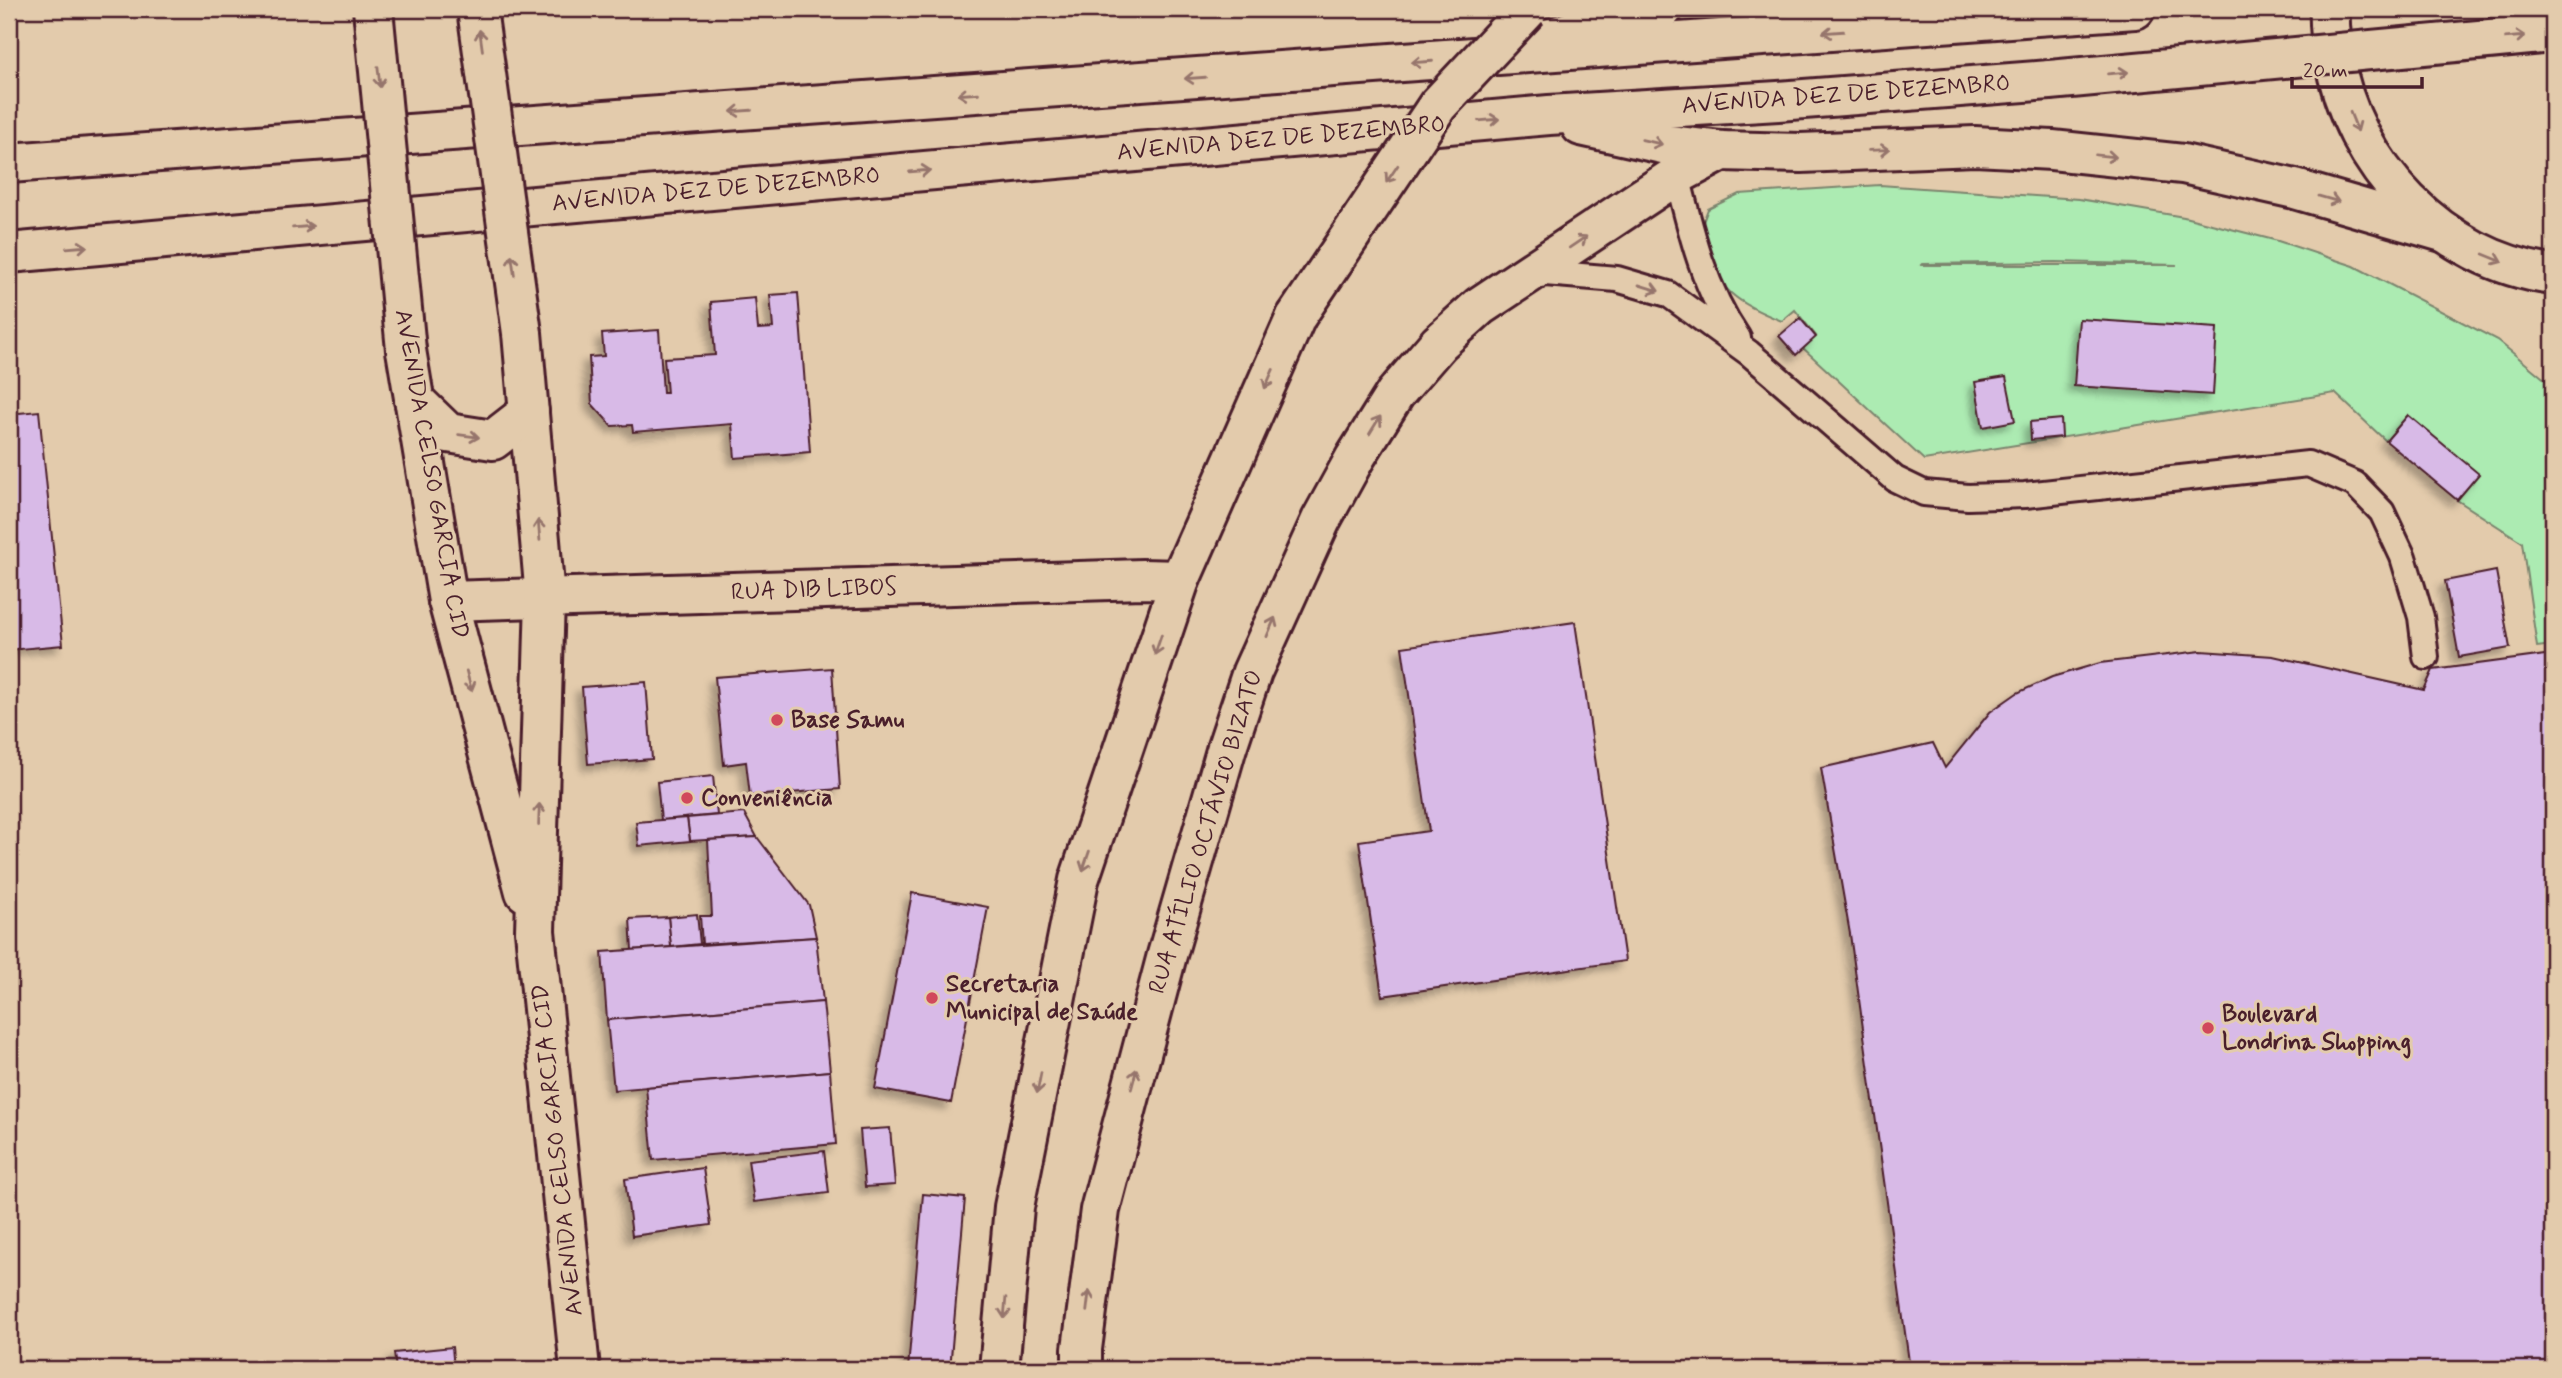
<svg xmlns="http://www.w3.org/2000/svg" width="2562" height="1378" font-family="Mynerve,sans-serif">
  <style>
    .green { fill: #acebb2; stroke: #7b856e; stroke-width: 2; fill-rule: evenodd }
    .building { fill: #d8bae7; stroke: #4a1f2b; stroke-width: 2; filter: url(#shadow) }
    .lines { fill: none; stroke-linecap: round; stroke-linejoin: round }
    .lane-casing { stroke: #4a1f2b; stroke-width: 30 }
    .street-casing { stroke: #4a1f2b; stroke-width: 44 }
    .secondary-casing { stroke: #4a1f2b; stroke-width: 44 }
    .primary-casing { stroke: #4a1f2b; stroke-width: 44 }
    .highway-casing { stroke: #4a1f2b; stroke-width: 44 }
    .lane { stroke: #e3cbac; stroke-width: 24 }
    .street { stroke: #e3cbac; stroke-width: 38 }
    .secondary { stroke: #e3cbac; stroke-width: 38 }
    .primary { stroke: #e3cbac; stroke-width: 38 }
    .highway { stroke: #e3cbac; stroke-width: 38 }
    .secondary-bridge-casing { stroke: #4a1f2b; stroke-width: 44; stroke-linecap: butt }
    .highway-bridge-casing { stroke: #4a1f2b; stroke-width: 44; stroke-linecap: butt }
    .secondary-bridge { stroke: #e3cbac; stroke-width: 38 }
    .highway-bridge { stroke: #e3cbac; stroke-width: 38 }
    .oneway { stroke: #96756c }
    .poi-dot { fill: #d1495b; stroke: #e3cbac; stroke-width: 2.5 }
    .labels { text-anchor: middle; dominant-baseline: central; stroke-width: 6; stroke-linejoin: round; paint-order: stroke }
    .street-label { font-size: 24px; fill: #4a1f2b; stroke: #e3cbac }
    .poi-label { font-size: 24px; font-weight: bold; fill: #4a1f2b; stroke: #e3cbac; text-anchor: start }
  </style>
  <defs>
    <filter id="shadow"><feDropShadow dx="-6" dy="6" stdDeviation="3.5" flood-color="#0004"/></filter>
  </defs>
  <rect width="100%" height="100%" fill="#e3cbac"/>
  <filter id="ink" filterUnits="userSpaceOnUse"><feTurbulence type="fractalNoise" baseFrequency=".0143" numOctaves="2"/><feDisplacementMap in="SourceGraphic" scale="14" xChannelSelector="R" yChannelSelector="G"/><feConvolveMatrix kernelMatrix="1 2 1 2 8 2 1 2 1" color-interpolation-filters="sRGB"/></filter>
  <g filter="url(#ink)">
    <path class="green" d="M1880 185 2079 199 2184 217 2278 241 2354 266 2497 340 2553 386V645L2537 647 2522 542 2457 500 2478 474 2408 415 2386 441 2335 393 1924 460 1803 348 1816 336 1795 310 1782 321C1730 301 1724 290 1695 243L1708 209 1739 194ZM2056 262 2177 265H1922L1923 264Z"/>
    <g class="building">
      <polygon points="798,293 810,452 735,458 732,424 633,432 632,425 612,426 592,404 589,357 604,356 602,334 659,330 663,393 667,393 664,358 715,355 711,302 755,298 758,329 773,328 770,295"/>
      <polygon points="1800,318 1816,337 1796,355 1779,336"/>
      <polygon points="2079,319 2217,328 2213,395 2074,386"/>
      <polygon points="2006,377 2015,421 1983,427 1975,382"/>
      <polygon points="39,411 63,645 9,650 9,414"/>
      <polygon points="2408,415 2479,474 2457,500 2386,441"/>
      <polygon points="2061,419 2062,437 2031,440 2030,422"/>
      <polygon points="2496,571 2510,648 2459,657 2445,581"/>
      <polygon points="1575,622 1625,961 1382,996 1359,841 1429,831 1402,647"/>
      <polygon points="2201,651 2273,656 2424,690 2433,670 2553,654 2553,1369 1910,1369 1850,934 1821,768 1933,743 1945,768 1990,712 2017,693 2052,677 2100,663"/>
      <polygon points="832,668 840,789 750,796 746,762 724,765 715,677"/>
      <polygon points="646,682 652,759 588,764 582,687"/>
      <polygon points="713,776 717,815 661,820 657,782"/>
      <polygon points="744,813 757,837 690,841 687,818"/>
      <polygon points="687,818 690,841 639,846 636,822"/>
      <polygon points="757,837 809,905 816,937 702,944 700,916 712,916 708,840"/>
      <polygon points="912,893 988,907 951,1103 875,1089"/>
      <polygon points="697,914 700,944 671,947 668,917"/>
      <polygon points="668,917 671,947 632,950 630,919"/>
      <polygon points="816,937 823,1002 607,1020 602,952"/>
      <polygon points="823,1002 830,1071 614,1090 607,1020"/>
      <polygon points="830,1071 836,1144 653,1160 646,1087"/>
      <polygon points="890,1128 895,1185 865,1187 860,1130"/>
      <polygon points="824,1151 829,1193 754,1202 748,1160"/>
      <polygon points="703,1168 711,1225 632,1236 625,1179"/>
      <polygon points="923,1194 965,1198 950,1369 908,1369"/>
      <polygon points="452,1347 454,1369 396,1369 394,1353"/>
    </g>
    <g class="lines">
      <defs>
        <g id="lane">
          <path d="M1677 175C1691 233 1704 289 1738 338"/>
          <polyline points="1533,272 1617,279 1668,294 1749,353 1895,479 1924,493 1968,497 2025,495 2308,464 2355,484 2382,512 2403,557 2421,617 2426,657"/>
        </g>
        <polyline id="street" points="448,601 1142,579 1180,580"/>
        <g id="secondary">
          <polyline points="522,333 545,598 535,931 580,1369"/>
          <polyline points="406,350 448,601 525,892"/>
          <polyline points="414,400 448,433 493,440 529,412"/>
          <polyline points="999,1369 1014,1207 1079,880 1180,580 1296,317"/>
          <polyline points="1082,1369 1082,1349 1100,1210 1167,955 1227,747 1252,672 1321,520 1355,458 1395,394 1439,343 1480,306 1677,175 1722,151"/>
        </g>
        <path id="primary" d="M2330 9C2329 25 2331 40 2334 56 2351 165 2442 261 2553 275"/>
        <g id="highway">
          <polyline points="1550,38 1611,18 1663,9"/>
          <polyline points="1581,126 1667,145 1722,151 1801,153 1975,146 2052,150 2183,164 2295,189 2443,232"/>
          <polyline points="9,163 2135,9"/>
          <polyline points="9,253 1549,115 1778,101 2050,80"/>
        </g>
      </defs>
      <use href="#lane" class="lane-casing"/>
      <use href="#street" class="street-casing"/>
      <use href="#secondary" class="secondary-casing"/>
      <use href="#primary" class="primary-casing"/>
      <use href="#highway" class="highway-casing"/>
      <use href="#lane" class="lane"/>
      <use href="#street" class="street"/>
      <use href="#secondary" class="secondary"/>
      <use href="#primary" class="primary"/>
      <use href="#highway" class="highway"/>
      <defs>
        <g id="secondary-bridge">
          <polyline points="373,9 406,350"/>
          <polyline points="477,9 522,333"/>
          <polyline points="1296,317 1438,105 1528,9"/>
        </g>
        <polyline id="highway-bridge" points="2050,80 2553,33"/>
      </defs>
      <use href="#secondary-bridge" class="secondary-bridge-casing"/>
      <use href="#highway-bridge" class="highway-bridge-casing"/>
      <use href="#secondary-bridge" class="secondary-bridge"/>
      <use href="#highway-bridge" class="highway-bridge"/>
    </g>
    <defs><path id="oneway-shaft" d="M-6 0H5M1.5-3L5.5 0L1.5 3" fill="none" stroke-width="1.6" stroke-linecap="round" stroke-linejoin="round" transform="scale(1.75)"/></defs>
    <g class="oneway">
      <use href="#oneway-shaft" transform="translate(1833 32) rotate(176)"/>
      <use href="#oneway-shaft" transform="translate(2515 37) rotate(-5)"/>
      <use href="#oneway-shaft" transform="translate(481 40) rotate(-98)"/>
      <use href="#oneway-shaft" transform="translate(1422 62) rotate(176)"/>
      <use href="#oneway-shaft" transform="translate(2118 73) rotate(-5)"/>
      <use href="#oneway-shaft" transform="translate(379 77) rotate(84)"/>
      <use href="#oneway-shaft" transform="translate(1195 78) rotate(176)"/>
      <use href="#oneway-shaft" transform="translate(968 94) rotate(176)"/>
      <use href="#oneway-shaft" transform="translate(741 111) rotate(176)"/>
      <use href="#oneway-shaft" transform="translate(1489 120) rotate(-5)"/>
      <use href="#oneway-shaft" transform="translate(2354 122) rotate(68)"/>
      <use href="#oneway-shaft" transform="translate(1652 142) rotate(13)"/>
      <use href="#oneway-shaft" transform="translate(1879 150) rotate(-2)"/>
      <use href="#oneway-shaft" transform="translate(2106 156) rotate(6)"/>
      <use href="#oneway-shaft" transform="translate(920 171) rotate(-5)"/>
      <use href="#oneway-shaft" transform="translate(1392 174) rotate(124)"/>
      <use href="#oneway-shaft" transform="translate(2329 199) rotate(16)"/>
      <use href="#oneway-shaft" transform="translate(303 227) rotate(-5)"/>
      <use href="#oneway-shaft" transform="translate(1578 242) rotate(-34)"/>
      <use href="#oneway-shaft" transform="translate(77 247) rotate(-5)"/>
      <use href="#oneway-shaft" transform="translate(2493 258) rotate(22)"/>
      <use href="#oneway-shaft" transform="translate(513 265) rotate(-98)"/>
      <use href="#oneway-shaft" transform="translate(1649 288) rotate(17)"/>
      <use href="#oneway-shaft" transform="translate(1269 379) rotate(114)"/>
      <use href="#oneway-shaft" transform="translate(1375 425) rotate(-58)"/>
      <use href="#oneway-shaft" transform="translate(469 436) rotate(8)"/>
      <use href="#oneway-shaft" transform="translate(539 530) rotate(-95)"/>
      <use href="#oneway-shaft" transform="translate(1271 627) rotate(-67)"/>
      <use href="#oneway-shaft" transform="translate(1158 645) rotate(109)"/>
      <use href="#oneway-shaft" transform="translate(469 681) rotate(75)"/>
      <use href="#oneway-shaft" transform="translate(539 814) rotate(-88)"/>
      <use href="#oneway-shaft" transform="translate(1086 861) rotate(109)"/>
      <use href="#oneway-shaft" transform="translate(1134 1079) rotate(-75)"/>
      <use href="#oneway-shaft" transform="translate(1039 1083) rotate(101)"/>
      <use href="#oneway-shaft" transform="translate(1088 1301) rotate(-83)"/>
      <use href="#oneway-shaft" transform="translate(1005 1308) rotate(95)"/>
    </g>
  </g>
  <g class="poi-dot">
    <circle cx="777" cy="720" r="7"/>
    <circle cx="687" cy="798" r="7"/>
    <circle cx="932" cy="998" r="7"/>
    <circle cx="2208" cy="1028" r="7"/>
  </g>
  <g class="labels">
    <g class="street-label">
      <text transform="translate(1846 95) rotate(-4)">AVENIDA DEZ DE DEZEMBRO</text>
      <text transform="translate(1281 139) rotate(-5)">AVENIDA DEZ DE DEZEMBRO</text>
      <text transform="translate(716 190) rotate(-5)">AVENIDA DEZ DE DEZEMBRO</text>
      <text transform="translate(431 474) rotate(80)">AVENIDA CELSO GARCIA CID</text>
      <text transform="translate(814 590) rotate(-2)">RUA DIB LIBOS</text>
      <text transform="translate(1206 832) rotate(-73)">RUA ATÍLIO OCTÁVIO BIZATO</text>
      <text transform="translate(558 1150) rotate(-96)">AVENIDA CELSO GARCIA CID</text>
    </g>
    <g class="poi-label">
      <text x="791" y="720">Base Samu</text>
      <text x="701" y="798">Conveniência</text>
      <text x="946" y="984">Secretaria<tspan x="946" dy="28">Municipal de Saúde</tspan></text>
      <text x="2222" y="1014">Boulevard<tspan x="2222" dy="28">Londrina Shopping</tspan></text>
    </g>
  </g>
  <rect width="2562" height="1378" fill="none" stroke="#e3cbac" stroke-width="35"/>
  <rect x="18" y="18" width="2527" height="1343" fill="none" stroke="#4a1f2b" stroke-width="2.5" filter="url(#ink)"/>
  <path d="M2292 77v10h130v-10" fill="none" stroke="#4a1f2b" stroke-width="3.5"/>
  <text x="2303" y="77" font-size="21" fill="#4a1f2b" stroke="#e3cbac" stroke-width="5" paint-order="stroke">20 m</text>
</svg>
